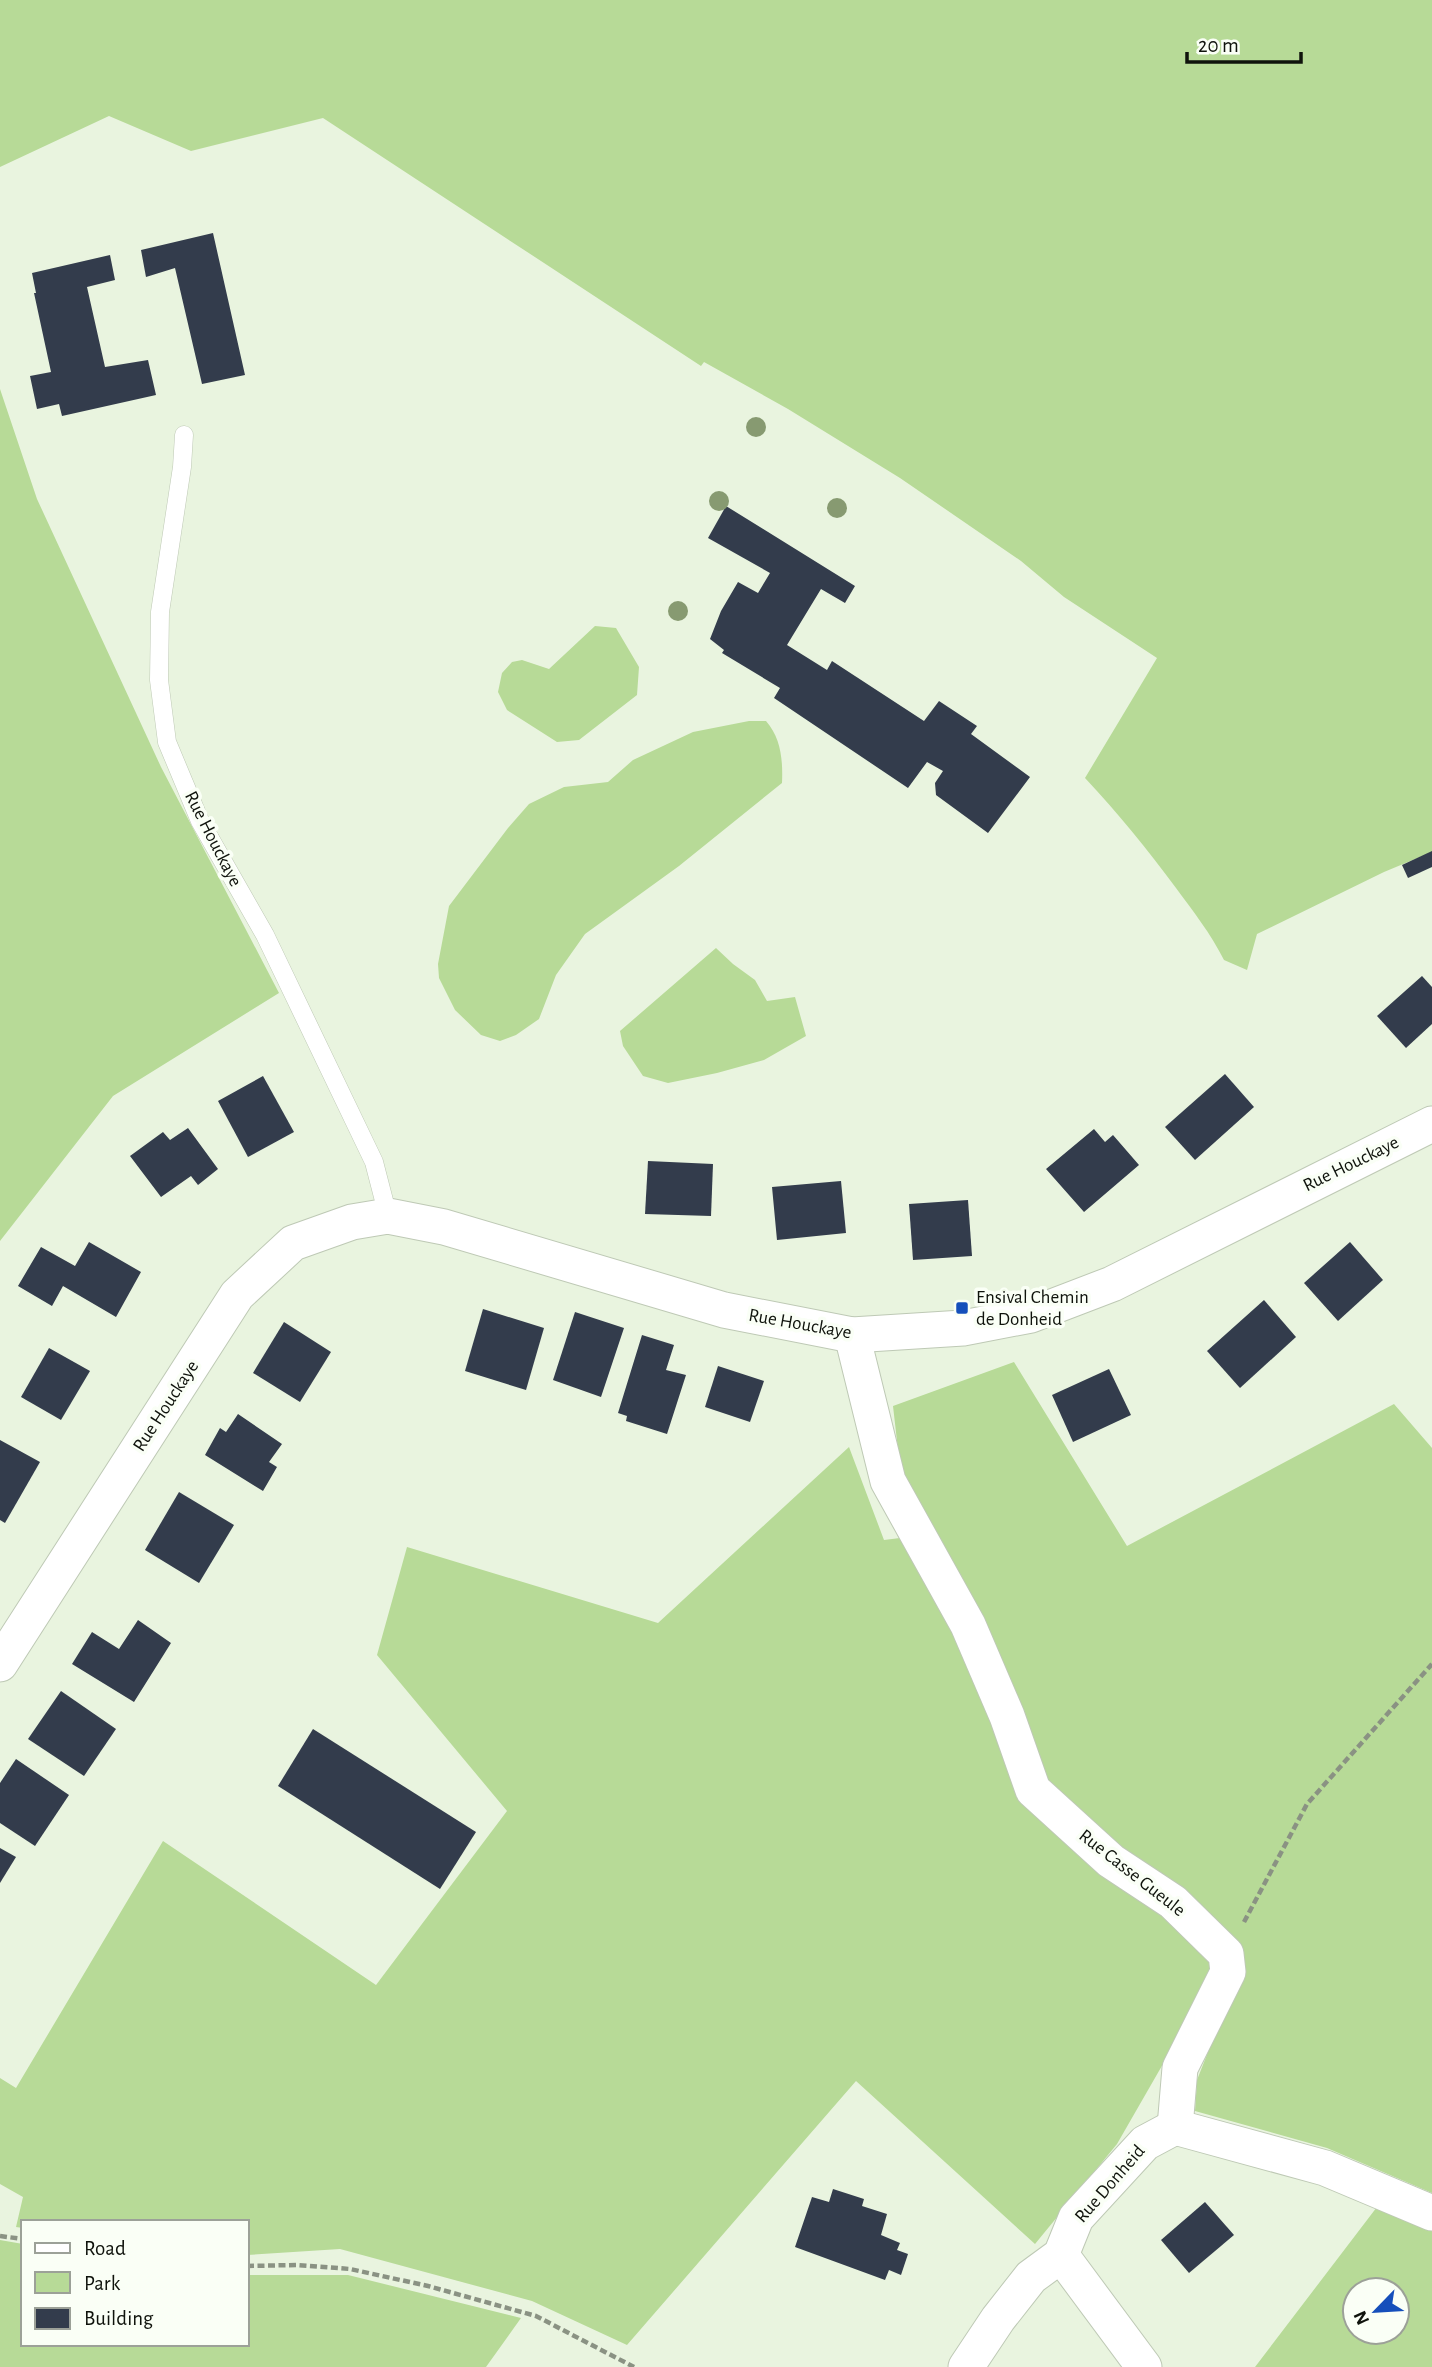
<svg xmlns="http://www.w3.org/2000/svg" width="1432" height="2367" font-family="'Alegreya Sans',sans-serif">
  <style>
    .green { fill: #b7da97; fill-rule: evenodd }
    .building { fill: #333c4c }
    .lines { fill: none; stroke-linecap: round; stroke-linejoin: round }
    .service-casing { stroke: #bec9b5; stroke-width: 19 }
    .minor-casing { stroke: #bec9b5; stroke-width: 37 }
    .path { stroke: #8a9283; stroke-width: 4.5; stroke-dasharray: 7 3.5; stroke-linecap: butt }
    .service { stroke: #fff; stroke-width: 18 }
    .minor { stroke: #fff; stroke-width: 35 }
    .tree { fill: #879a71 }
    .poi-dot { fill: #154fbb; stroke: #fafff6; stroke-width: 2.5 }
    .labels { text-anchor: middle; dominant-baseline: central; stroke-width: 7; stroke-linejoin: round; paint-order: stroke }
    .street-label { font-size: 19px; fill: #0f130c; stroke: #fafff6 }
    .poi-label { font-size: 19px; fill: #0f130c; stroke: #fafff6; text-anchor: start }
  </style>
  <rect width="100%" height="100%" fill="#e9f4df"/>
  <g class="green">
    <path d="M0 0H1432V852L1384 872 1257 934 1247 970 1224 960C1211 934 1193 911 1176 888 1147 849 1118 813 1085 778L1157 658 1064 597 1021 561 900 478 788 409 704 362 701 366 323 118 191 151 109 116 0 167Z"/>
    <polygon points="0,389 37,499 161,767 279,993 113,1096 0,1241"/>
    <polygon points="595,626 616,628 639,667 637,695 579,740 557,742 507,710 498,692 502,673 512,662 522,660 549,669"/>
    <path d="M749 721H766C781 738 783 760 782 783L679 866 585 934 556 975 539 1019 516 1035 500 1041 481 1035 455 1010 439 978 438 964 449 906 508 828 529 804 564 787 608 782 633 760 693 732Z"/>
    <polygon points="716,948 733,964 755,980 767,1001 795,997 806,1036 764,1060 717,1073 668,1083 643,1076 623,1046 620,1031"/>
    <polygon points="1014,1362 1127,1546 1394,1404 1432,1448 1432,2193 1327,2148 1195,2111 1197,2080 1243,1963 1213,1977 1117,2144 1035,2244 856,2081 627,2345 532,2301 340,2249 247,2255 247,2222 23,2222 23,2228 16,2227 23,2197 0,2184 0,2078 16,2088 163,1841 376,1985 507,1811 377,1655 407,1547 658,1623 849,1447 884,1540 908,1537 893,1406"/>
    <path d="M1380 2203 1432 2225V2367H1255ZM1355 2290H1397V2332H1355Z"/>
    <polygon points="0,2240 23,2244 23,2344 247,2344 247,2275 348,2275 521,2318 486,2367 0,2367"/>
  </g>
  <g class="building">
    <polygon points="213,233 245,375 202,384 175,268 146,277 141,250"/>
    <polygon points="110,255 115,280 87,287 105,367 148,360 156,395 62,416 59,404 37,409 30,376 51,372 34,293 36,293 32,273"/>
    <polygon points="726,506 855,586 845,603 821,589 787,645 827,670 832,661 924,721 939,701 977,726 971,734 1030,777 988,833 936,795 935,783 943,771 927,762 908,788 774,698 780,688 722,653 724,650 710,639 721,611 738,582 758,593 770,573 708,538"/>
    <polygon points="1432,851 1432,867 1408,878 1402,865"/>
    <polygon points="1422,976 1432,987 1432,1024 1406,1048 1377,1016"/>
    <polygon points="1225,1074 1254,1107 1195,1160 1165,1127"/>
    <polygon points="263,1076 294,1132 248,1157 218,1101"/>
    <polygon points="188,1128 218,1169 198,1185 191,1176 161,1197 130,1156 163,1132 170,1140"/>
    <polygon points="1094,1129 1105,1142 1113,1135 1139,1165 1084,1212 1046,1169"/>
    <polygon points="648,1161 713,1164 711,1216 645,1214"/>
    <polygon points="841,1181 846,1233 777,1240 772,1187"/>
    <polygon points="968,1200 972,1256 913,1260 909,1204"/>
    <polygon points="89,1242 141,1272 116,1317 63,1286 52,1306 18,1286 41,1247 75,1266"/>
    <polygon points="1350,1242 1383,1280 1338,1321 1304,1283"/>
    <polygon points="1264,1300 1296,1337 1240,1388 1207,1351"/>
    <polygon points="483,1309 544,1328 526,1390 465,1371"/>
    <polygon points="575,1312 624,1328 601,1397 553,1380"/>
    <polygon points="284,1322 331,1352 300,1402 253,1373"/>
    <polygon points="642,1335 674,1345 666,1370 686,1375 667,1434 626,1421 627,1416 618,1413"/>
    <polygon points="49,1348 90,1371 61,1420 21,1397"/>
    <polygon points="718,1366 764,1381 750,1422 705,1407"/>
    <polygon points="1109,1369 1131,1415 1073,1442 1052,1395"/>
    <polygon points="238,1414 282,1444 269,1462 277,1467 263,1491 205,1455 220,1428 226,1432"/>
    <polygon points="0,1440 40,1462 5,1523 0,1520"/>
    <polygon points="179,1492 234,1525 199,1583 145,1550"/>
    <polygon points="138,1620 171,1643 134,1702 72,1664 92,1632 119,1649"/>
    <polygon points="61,1691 116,1729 84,1776 28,1739"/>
    <polygon points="313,1729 476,1832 440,1889 278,1786"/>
    <polygon points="16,1759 69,1795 35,1846 0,1823 0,1783"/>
    <polygon points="0,1848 16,1857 0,1883"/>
    <polygon points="833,2189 864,2199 862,2206 887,2214 881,2235 900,2243 897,2250 908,2254 901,2275 889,2270 885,2280 795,2247 812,2197 829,2202"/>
    <polygon points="1205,2202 1234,2235 1189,2273 1161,2240"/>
  </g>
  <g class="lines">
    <defs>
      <polyline id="service" points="184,435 182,467 160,612 159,680 167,742 200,821 265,935 374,1162 388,1216"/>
      <g id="minor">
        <polyline points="852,1335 888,1481 968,1625 1007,1716 1033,1790 1111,1861 1173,1902 1226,1954 1228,1972 1180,2068 1175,2127"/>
        <polyline points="0,1664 237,1295 293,1243 352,1222 388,1216 444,1227 724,1310 852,1335 963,1328 1031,1315 1112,1284 1432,1124"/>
        <polyline points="1175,2127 1325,2168 1432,2213"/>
        <polyline points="1061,2255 1144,2367"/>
        <polyline points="966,2367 998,2319 1031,2277 1061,2255 1076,2218 1145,2143 1175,2127"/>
      </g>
    </defs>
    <use href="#service" class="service-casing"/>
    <use href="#minor" class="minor-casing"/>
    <g class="path">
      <polyline points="1244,1922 1307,1804 1432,1664"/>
      <polyline points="0,2236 23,2239"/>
      <polyline points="247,2266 297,2265 350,2269 428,2286 536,2316 634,2367"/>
    </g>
    <use href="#service" class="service"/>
    <use href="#minor" class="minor"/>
  </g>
  <g class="tree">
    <circle cx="756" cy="427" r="10"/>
    <circle cx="719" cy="501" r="10"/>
    <circle cx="837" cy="508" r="10"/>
    <circle cx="678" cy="611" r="10"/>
  </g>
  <rect class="poi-dot" x="955" y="1301" width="14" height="14" rx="3.5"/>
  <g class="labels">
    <g class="street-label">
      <text transform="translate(213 839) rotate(63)">Rue Houckaye</text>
      <text transform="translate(1351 1164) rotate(-26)">Rue Houckaye</text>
      <text transform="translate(800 1324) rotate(10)">Rue Houckaye</text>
      <text transform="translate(166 1406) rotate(-57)">Rue Houckaye</text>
      <text transform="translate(1132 1873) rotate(38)">Rue Casse Gueule</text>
      <text transform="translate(1110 2184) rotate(-49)">Rue Donheid</text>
    </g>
    <g class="poi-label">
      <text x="976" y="1297">Ensival Chemin<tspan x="976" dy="22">de Donheid</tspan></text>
    </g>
  </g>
  <rect x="21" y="2220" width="228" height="126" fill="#fafff6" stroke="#9ca198" stroke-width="2"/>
  <rect x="35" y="2243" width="35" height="10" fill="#ffffff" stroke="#9ca198" stroke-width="2"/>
  <text x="84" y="2255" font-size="21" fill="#0f130c">Road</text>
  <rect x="35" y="2272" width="35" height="21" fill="#b7da97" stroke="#9ca198" stroke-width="2"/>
  <text x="84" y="2290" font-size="21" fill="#0f130c">Park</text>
  <rect x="35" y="2308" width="35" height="21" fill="#333c4c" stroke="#9ca198" stroke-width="2"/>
  <text x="84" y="2325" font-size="21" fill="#0f130c">Building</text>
  <g transform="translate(1376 2311) rotate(245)"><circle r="33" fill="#fafff6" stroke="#9ca198" stroke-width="2"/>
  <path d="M0-5L12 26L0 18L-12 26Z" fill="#154fbb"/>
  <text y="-10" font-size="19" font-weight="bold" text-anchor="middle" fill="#0f130c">N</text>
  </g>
  <path d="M1187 52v10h114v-10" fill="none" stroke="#0f130c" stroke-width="3.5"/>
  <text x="1198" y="52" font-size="21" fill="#0f130c" stroke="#fafff6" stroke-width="5" paint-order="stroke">20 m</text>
</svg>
